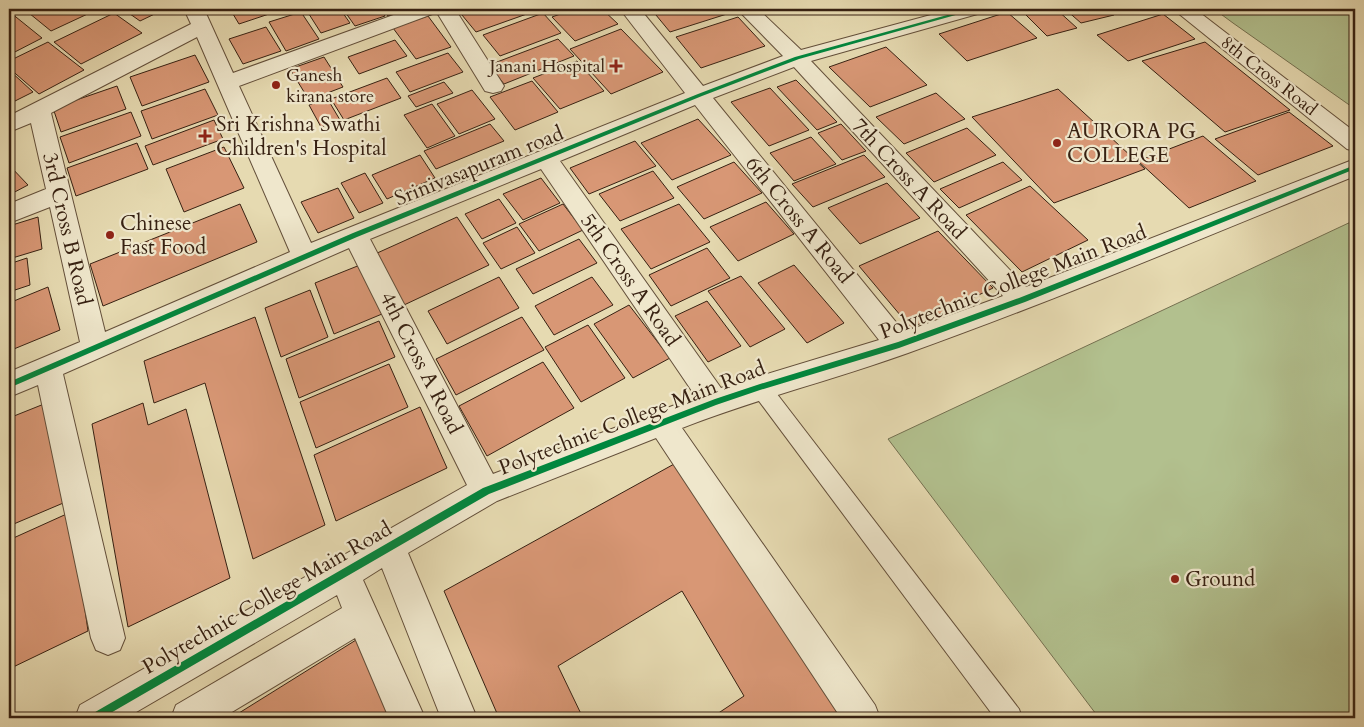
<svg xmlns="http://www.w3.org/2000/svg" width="1364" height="727" font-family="Cardo,serif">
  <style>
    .green { fill: #b2c08e; stroke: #747050 }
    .building { fill: #d89775; stroke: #372112 }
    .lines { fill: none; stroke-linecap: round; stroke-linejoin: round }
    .lane-casing { stroke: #634f3a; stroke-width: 2 }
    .street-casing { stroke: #634f3a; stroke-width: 2 }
    .lane { fill: #efe7cc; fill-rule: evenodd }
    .street { fill: #efe7cc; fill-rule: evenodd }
    .cycleway-casing { stroke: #efe7cc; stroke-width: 3 }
    .cycleway { fill: #00873e; fill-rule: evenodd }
    .poi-dot { fill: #8f2418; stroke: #efe7cc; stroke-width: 2 }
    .labels { text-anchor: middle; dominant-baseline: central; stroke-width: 4.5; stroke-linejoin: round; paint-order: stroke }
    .far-poi-label { font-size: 18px; fill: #372112; stroke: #efe7cc; text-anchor: end }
    .far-street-label { font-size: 18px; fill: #372112; stroke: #efe7cc }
    .poi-label { font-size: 21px; fill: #372112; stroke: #efe7cc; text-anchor: start }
    .street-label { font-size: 21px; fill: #372112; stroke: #efe7cc }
  </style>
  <rect width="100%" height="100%" fill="#e6dab1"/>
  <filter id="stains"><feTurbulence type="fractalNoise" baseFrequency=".004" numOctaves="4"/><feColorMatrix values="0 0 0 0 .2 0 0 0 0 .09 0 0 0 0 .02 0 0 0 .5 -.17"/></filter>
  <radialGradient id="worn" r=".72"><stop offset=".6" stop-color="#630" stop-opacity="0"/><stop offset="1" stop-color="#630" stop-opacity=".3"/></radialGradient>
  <g class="green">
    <polygon points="1214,9 1355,9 1355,109 1233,23"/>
    <polygon points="1355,220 1355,718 1099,718 888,439"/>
  </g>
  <g class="building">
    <polygon points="24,9 91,9 94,11 51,31"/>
    <polygon points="123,9 165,9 140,21"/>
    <polygon points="230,9 284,9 239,24"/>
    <polygon points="313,9 340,9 350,23 321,33 307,11"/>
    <polygon points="343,9 380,9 385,16 355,26"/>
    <polygon points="383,9 409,9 388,16"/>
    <polygon points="457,9 538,9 538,10 476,32"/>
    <polygon points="574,9 602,9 618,24 575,41 552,17"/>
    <polygon points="651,9 726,9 730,13 670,32"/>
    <polygon points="1020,9 1056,9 1077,28 1047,36"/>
    <polygon points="1065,9 1107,9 1114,15 1081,23"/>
    <polygon points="301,12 319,39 286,51 269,22"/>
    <polygon points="1007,12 1037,38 967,61 939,34"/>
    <polygon points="11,13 42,38 9,55 9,14"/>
    <polygon points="114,13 142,33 81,64 54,42"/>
    <polygon points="543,13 561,33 500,56 483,35"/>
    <polygon points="1163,14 1195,39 1128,61 1097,35"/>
    <polygon points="428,16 451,47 416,59 393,28"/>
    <polygon points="738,17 765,46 701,68 676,37"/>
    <polygon points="266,27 281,51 243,64 229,39"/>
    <polygon points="621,29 663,72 611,94 570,49"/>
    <polygon points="558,39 574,56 504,84 489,65"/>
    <polygon points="395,40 407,56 359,74 348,57"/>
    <polygon points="48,42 84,70 39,94 9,68 9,61"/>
    <polygon points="1205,42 1290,110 1225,132 1142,61"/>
    <polygon points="886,47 927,85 870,107 829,67"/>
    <polygon points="448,53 463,72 410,92 396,72"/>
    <polygon points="195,55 209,82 142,106 130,77"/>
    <polygon points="324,57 343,87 309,100 290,69"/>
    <polygon points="577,61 604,91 560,109 533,78"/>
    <polygon points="9,70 33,92 9,104"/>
    <polygon points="387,78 401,98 344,120 331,99"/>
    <polygon points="796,80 837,122 817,130 777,87"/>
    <polygon points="532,81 558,112 515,130 490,97"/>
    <polygon points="444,82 453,93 416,107 408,96"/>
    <polygon points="117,86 126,109 61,132 53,108"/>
    <polygon points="770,88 809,130 769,146 731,102"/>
    <polygon points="205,89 218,115 152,139 141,111"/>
    <polygon points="1058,89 1145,169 1054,203 972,117"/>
    <polygon points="472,90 495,119 459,134 437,104"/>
    <polygon points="936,93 965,119 904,144 876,117"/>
    <polygon points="327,98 340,120 321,127 309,105"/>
    <polygon points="432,104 455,136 427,148 404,115"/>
    <polygon points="131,112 141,136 69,163 60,137"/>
    <polygon points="1289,112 1333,146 1258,175 1215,139"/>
    <polygon points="698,119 731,155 672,180 641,143"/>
    <polygon points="214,120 223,139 153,165 145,146"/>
    <polygon points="490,124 504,141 436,169 424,151"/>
    <polygon points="841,124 866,151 842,160 818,133"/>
    <polygon points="967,128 996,155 934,182 906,153"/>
    <polygon points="1203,136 1256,181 1189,208 1138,161"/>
    <polygon points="811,137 836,164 794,181 770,153"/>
    <polygon points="635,141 656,166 589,194 570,168"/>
    <polygon points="137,143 148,169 76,196 67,168"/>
    <polygon points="224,147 244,188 184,212 166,169"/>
    <polygon points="420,155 435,178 387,199 372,175"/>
    <polygon points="864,155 885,177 813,207 792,184"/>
    <polygon points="734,162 762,193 704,219 677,187"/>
    <polygon points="1003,162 1022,180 959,208 940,189"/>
    <polygon points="9,165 28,185 9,195"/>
    <polygon points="653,171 674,198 620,221 599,194"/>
    <polygon points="365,173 383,203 359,213 341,183"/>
    <polygon points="541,178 560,203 523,220 503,194"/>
    <polygon points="887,183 920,218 860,244 828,208"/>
    <polygon points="1030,186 1088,240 1022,272 966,215"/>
    <polygon points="338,188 354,218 318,233 301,202"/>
    <polygon points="499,199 516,223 482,239 465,214"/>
    <polygon points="766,202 794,234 738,261 710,227"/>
    <polygon points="240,204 257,242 103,306 90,264"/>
    <polygon points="563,204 583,230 539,251 519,224"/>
    <polygon points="679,204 710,242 651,269 621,229"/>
    <polygon points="38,217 42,249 9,259 9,226"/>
    <polygon points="457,217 489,265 404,305 375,254"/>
    <polygon points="517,227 535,253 501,269 483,243"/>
    <polygon points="938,231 993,288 911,328 859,266"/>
    <polygon points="579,239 597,263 533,294 516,269"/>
    <polygon points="707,248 730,278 671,306 649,275"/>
    <polygon points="27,258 30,285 9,292 9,264"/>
    <polygon points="360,265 382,314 334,334 315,283"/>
    <polygon points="794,265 844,323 807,343 758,283"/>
    <polygon points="741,276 785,329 750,347 708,291"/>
    <polygon points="499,277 519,308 447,344 428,311"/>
    <polygon points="592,277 613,305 554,335 535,306"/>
    <polygon points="48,287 60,330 9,351 9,303"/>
    <polygon points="310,290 328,337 281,357 265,308"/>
    <polygon points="707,301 741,346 708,362 675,316"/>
    <polygon points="629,305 670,358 633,378 594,324"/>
    <polygon points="255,317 325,525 253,559 205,383 154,403 144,361"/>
    <polygon points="522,317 544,350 456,395 436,359"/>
    <polygon points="379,321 395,357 299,398 286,359"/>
    <polygon points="588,325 625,378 581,402 545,347"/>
    <polygon points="543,362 574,408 487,456 459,406"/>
    <polygon points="389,364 408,407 316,448 300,402"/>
    <polygon points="54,400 68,501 9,526 9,418"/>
    <polygon points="143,403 148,425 186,409 230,578 128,627 92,424"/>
    <polygon points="420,407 447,468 336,521 314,455"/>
    <polygon points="685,458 856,718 711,718 744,696 682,591 558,666 583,718 499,718 444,591"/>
    <polygon points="71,512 88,631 9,669 9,540"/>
    <polygon points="356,640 391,718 231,718"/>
  </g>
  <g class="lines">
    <defs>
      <polygon id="lane" points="760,379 767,381 1019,709 1022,718 995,718 753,393 750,387 753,381"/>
      <g id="street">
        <path d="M184 9H204L233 73 410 9H455L504 86 501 91 493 93 485 91 436 11 435 13 239 86 311 243 685 93 620 9H640L703 86 783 56 737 9H758L801 50 953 9H984L981 13 811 61 1026 287 1355 159V176C1207 236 1059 299 908 353 833 380 756 399 682 428L875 705 880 718H841L656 438 497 501 408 553 477 718H441L382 568 363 580 425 718H389L355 638 222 718H171L176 705 342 608 337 595 126 718H75L80 705 467 485 349 248 63 374 125 638 120 650 108 655 96 650 91 638 38 385 9 397V372L80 342 50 207 9 223V204L46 189 31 123 9 132V116L191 24ZM197 37 290 252 105 332 51 113ZM794 67 1003 296 904 332 713 98ZM695 105 879 340 721 388 560 161ZM541 169 696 397 493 474 370 239Z"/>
        <polygon points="1173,9 1195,9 1355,132 1355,151 1347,149"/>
      </g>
    </defs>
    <use href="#lane" class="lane-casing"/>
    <use href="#street" class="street-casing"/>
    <use href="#lane" class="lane"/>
    <use href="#street" class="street"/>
    <defs>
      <g id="cycleway">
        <polygon points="969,9 977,9 799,59 702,96 357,237 9,388 9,382 353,233 698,94 795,57"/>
        <polygon points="1355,165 1355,169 1025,302 899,348 760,390 716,405 489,494 102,718 88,718 90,715 483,488 715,399 760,384 898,342 1019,298"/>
      </g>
    </defs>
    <use href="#cycleway" class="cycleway-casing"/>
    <use href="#cycleway" class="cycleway"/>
  </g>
  <g class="poi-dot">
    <path d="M613.5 58.5h5v5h5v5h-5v5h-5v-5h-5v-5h5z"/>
    <circle cx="276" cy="85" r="5"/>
    <path d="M202.5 128.5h5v5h5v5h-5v5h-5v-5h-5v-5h5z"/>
    <circle cx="1057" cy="143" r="5"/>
    <circle cx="110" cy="235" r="5"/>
    <circle cx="1175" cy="579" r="5"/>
  </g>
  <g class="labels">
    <g class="far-poi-label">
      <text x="605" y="66">Janani Hospital</text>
      <text x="286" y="75" text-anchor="start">Ganesh<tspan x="286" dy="21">kirana store</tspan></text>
    </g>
    <g class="far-street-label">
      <text transform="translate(1269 76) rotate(38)">8th Cross Road</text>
    </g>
    <g class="poi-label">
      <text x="216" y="124">Sri Krishna Swathi<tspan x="216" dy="24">Children's Hospital</tspan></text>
      <text x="1067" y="131">AURORA PG<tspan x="1067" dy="24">COLLEGE</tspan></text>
      <text x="120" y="223">Chinese<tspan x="120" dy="24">Fast Food</tspan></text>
      <text x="1185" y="579">Ground</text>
    </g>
    <g class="street-label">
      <text transform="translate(479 166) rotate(-22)">Srinivasapuram road</text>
      <text transform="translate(909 179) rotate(47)">7th Cross A Road</text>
      <text transform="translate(799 220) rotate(51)">6th Cross A Road</text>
      <text transform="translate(67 229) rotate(77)">3rd Cross B Road</text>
      <text transform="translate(630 280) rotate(55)">5th Cross A Road</text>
      <text transform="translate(1013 282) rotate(-21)">Polytechnic College Main Road</text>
      <text transform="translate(421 363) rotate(63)">4th Cross A Road</text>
      <text transform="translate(632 418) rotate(-21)">Polytechnic College Main Road</text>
      <text transform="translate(267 598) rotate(-30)">Polytechnic College Main Road</text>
    </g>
  </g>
  <rect width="1364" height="727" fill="none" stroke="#e6dab1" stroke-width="30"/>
  <rect x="10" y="10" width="1344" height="707" fill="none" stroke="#372112" stroke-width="2.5"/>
  <rect x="15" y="15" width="1334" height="697" fill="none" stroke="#372112"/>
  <rect width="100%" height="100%" filter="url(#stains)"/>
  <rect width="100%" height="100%" fill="url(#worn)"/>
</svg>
